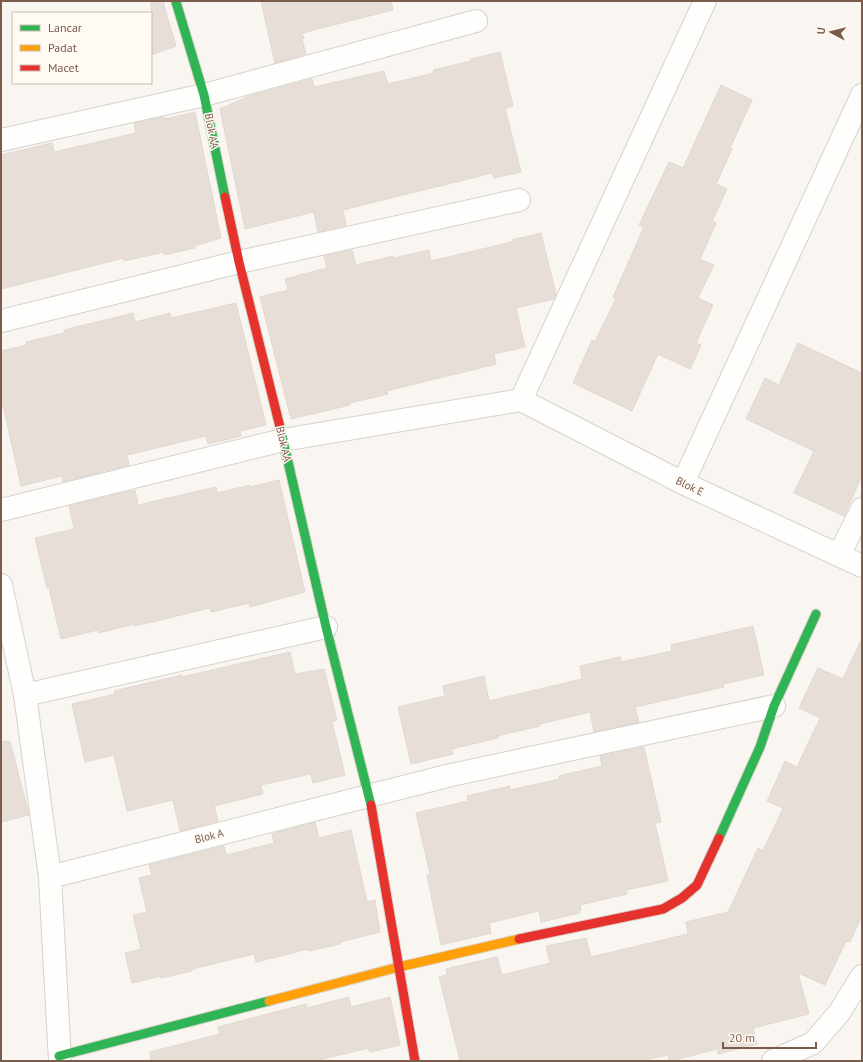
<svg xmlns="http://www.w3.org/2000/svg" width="863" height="1062" font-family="'PT Sans',sans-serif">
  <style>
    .building { fill: #e6ded7; stroke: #e2d8d2 }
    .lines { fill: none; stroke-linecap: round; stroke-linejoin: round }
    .street-casing { stroke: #d7d1cb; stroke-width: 24 }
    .fast-casing { stroke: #d9d2cb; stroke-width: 11 }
    .slow-casing { stroke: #d9d2cb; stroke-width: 11 }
    .jam-casing { stroke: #d9d2cb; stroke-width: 11 }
    .street { stroke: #fefefd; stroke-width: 22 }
    .fast { stroke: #30b455; stroke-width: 9 }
    .slow { stroke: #ff9f0a; stroke-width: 9 }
    .jam { stroke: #e5322d; stroke-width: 9 }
    .labels { text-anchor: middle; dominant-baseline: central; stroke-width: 3; stroke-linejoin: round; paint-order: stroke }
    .street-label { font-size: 11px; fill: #7a5c4d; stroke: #fffaf3 }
  </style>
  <rect width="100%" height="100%" fill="#f9f5f0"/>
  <g class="building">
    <polygon points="151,1 164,1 164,6 176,46 151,55"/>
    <polygon points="261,1 391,1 393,10 302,33 304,38 302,39 306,54 275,63"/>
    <polygon points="500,52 513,106 505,108 521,172 494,178 492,173 343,210 346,225 318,232 314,212 245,229 220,109 249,96 312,79 314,87 384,71 388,84 434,73 433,70 471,61 471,59"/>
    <polygon points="721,85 752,100 730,148 732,149 716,184 727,189 712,221 716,223 700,259 714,265 698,298 713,305 696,343 701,345 690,369 658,354 632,411 573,383 592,340 595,342 616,298 613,297 644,227 639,225 669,162 683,168"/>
    <polygon points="195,112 221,238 194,246 195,248 164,255 164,252 124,261 124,258 1,289 1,155 52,143 54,152 136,133 134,123 164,117 165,119"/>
    <polygon points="541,233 556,294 554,299 516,308 525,347 494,354 496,364 387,391 388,394 350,403 350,405 291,419 260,297 288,290 285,279 327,268 324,256 352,250 356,265 393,256 394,258 429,250 431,261 512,242 512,240"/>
    <polygon points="236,303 266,425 240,431 241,436 208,444 206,436 127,455 129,465 63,482 62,476 21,486 1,397 1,351 27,345 26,342 64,333 64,330 133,313 135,322 170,313 171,318"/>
    <polygon points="798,343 862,373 862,476 844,516 794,493 814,451 746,419 765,378 779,385"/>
    <polygon points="279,480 305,592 250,607 249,603 211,612 210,608 135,626 134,624 99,633 98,630 61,639 49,588 47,588 35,538 74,529 69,506 135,490 138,505 216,487 217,493 250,485 250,487"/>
    <polygon points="753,626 764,675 723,684 724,687 635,707 639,722 594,732 590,712 540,724 540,726 497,736 498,738 451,749 453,754 411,764 398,707 445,696 443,686 484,676 489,701 582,679 580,666 620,657 621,662 672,651 671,645"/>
    <polygon points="862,638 862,916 850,942 846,941 825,985 798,973 809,1014 753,1028 757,1044 718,1054 717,1049 671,1061 669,1061 668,1055 642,1061 460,1061 439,977 447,975 446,969 497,957 502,975 550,963 546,946 586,938 591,957 688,934 686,922 728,912 758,848 763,851 783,808 767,801 785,761 797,767 820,718 799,708 818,668 843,679"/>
    <polygon points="290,652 295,674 324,669 337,720 332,722 345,775 313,783 311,774 261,785 263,794 214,806 218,821 180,831 173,800 127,811 114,755 85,762 72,704 115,694 114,691 182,675 182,677"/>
    <polygon points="10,741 29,815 1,822 1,742"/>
    <polygon points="644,747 661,822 655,823 668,881 626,890 627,894 580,905 581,910 579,910 580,913 541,922 539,911 489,923 491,933 441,945 427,875 430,874 416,813 468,801 467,796 510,786 510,790 560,779 559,776 602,766 600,756"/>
    <polygon points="315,822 319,838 351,830 367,902 375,900 380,932 340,942 340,944 309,951 308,949 256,962 254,954 192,969 192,971 161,978 160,976 132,983 125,953 141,949 133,915 147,912 139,878 152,875 149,865 224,846 226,855 274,843 272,834"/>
    <polygon points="349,997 351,1007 390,997 400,1045 370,1052 368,1048 315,1061 151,1061 150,1052 220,1034 218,1027 306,1004 307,1008"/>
  </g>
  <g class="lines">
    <defs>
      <g id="street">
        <polyline points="1,140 204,95 476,21"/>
        <polyline points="1,321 239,262 519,200"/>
        <polyline points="521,400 705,1"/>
        <polyline points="521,400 683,483 862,566"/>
        <polyline points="683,483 862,95"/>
        <polyline points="1,510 283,440 521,400"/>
        <polyline points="839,555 862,509"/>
        <polyline points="1,585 25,695 50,877 60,1061"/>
        <polyline points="25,695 326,627"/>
        <polyline points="50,877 451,775 774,706"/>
        <polyline points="773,1061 813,1043 839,1013 862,976"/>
      </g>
      <g id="fast">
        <polyline points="176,2 204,95 225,197"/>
        <polyline points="280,427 326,627 371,805"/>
        <polyline points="719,838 760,747 774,706 816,614"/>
        <polyline points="59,1056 269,1001"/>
      </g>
      <polyline id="slow" points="269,1001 399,967 519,939"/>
      <g id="jam">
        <polyline points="225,197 239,262 280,427"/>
        <polyline points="371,805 415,1061"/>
        <polyline points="519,939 663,909 682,898 697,885 719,838"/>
      </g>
    </defs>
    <use href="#street" class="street-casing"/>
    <use href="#fast" class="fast-casing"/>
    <use href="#slow" class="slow-casing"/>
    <use href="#jam" class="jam-casing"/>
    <use href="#street" class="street"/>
    <use href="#fast" class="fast"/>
    <use href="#slow" class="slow"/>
    <use href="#jam" class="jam"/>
  </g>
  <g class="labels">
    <g class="street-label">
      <text transform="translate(212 131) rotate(79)">Blok AA</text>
      <text transform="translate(284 444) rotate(77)">Blok AA</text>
      <text transform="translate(690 486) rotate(26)">Blok E</text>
      <text transform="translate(209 836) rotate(-14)">Blok A</text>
    </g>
  </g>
  <rect width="863" height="1062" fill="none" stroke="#7a5c4d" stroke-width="4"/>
  <rect x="12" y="12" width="140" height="72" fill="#fffaf3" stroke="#cabbb1"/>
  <rect x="20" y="25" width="20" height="6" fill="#30b455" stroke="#cabbb1"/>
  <text x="48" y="32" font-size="12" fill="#7a5c4d">Lancar</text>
  <rect x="20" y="45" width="20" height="6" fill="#ff9f0a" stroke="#cabbb1"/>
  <text x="48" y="52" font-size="12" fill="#7a5c4d">Padat</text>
  <rect x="20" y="65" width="20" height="6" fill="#e5322d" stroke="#cabbb1"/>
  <text x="48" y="72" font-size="12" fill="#7a5c4d">Macet</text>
  <g transform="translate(831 32) rotate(277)" stroke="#fffaf3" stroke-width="3" paint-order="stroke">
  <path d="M0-3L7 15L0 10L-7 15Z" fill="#7a5c4d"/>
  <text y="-6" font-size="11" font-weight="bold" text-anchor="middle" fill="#7a5c4d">U</text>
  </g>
  <path d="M723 1042v6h93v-6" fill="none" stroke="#7a5c4d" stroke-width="2"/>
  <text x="729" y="1042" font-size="12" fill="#7a5c4d" stroke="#fffaf3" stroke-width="3" paint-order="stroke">20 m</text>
</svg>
